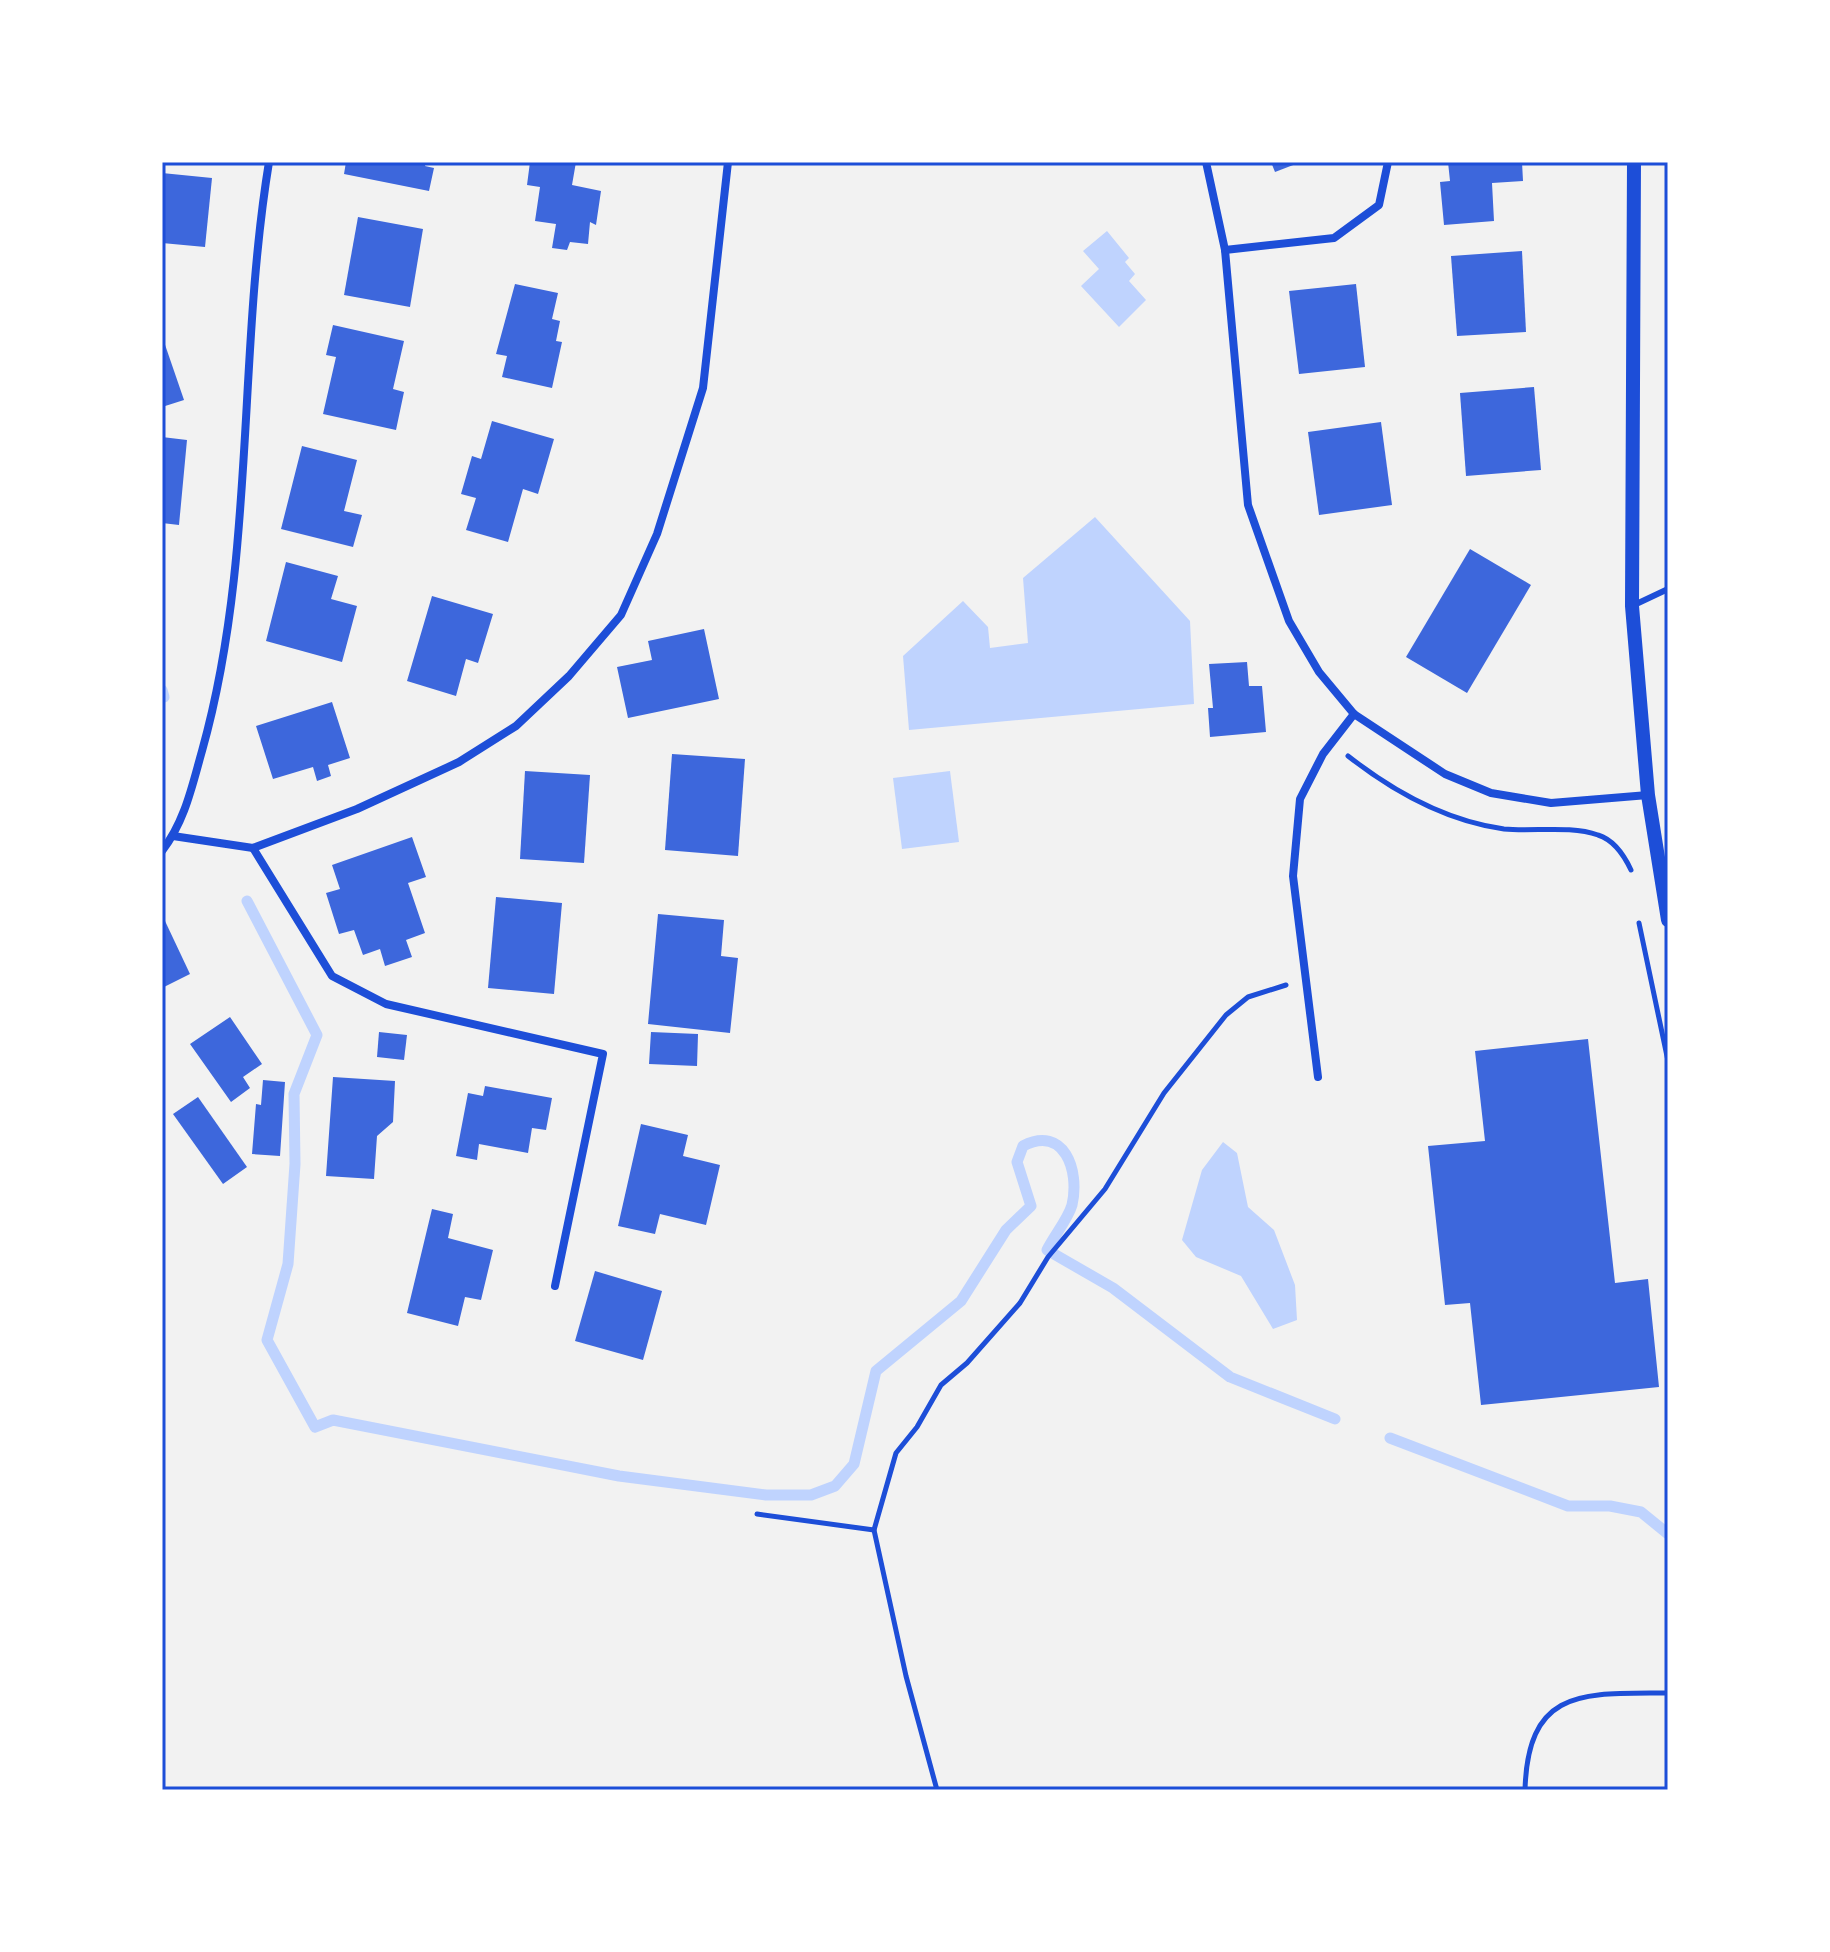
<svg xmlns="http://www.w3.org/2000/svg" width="1830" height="1952" font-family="'PT Sans',sans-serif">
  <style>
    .water { fill: #bfd3fe }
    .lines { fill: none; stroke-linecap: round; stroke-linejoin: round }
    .stream { stroke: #bfd3fe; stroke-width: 11 }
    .building { fill: #3d67dc }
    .path { stroke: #1d4ed8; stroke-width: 5 }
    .service { stroke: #1d4ed8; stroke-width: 6 }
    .minor { stroke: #1d4ed8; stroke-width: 8 }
    .tertiary { stroke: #1d4ed8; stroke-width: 14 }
    .neatline { fill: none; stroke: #1d4ed8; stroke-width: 3 }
  </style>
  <rect width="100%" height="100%" fill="#f2f2f2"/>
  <g class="water">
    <polygon points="1107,231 1129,258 1125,262 1135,274 1129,281 1146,300 1119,327 1081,286 1099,269 1083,251"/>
    <polygon points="1095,517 1190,621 1194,704 909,730 903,656 963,601 988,627 990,648 1028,643 1023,578"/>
    <polygon points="950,771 959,842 902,849 893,778"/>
    <polygon points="1223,1142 1237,1153 1248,1207 1274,1230 1295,1285 1297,1320 1273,1329 1241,1276 1196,1257 1182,1240 1202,1170"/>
  </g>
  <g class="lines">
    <g class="stream">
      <polyline points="162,690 164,697"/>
      <path d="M247 901 317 1035 294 1094 295 1164 288 1264 267 1340 315 1427 333 1420 619 1476 766 1495H811L835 1486 854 1464 876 1371 961 1301 1006 1230 1031 1206 1017 1162 1023 1146C1064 1125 1080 1170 1072 1205 1068 1219 1054 1236 1047 1250L1113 1288 1230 1377 1335 1419"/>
      <polyline points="1390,1438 1568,1506 1610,1506 1641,1512 1668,1534"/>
    </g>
  </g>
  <g class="building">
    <polygon points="346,162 426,162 425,166 434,168 429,191 344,174"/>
    <polygon points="530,162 576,162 572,185 601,191 596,225 590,222 588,244 570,242 567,250 552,248 556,224 535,221 540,187 527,185"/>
    <polygon points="1271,162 1301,162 1275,172"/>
    <polygon points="1448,162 1522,162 1523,181 1492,183 1494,221 1444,225 1440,182 1450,181"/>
    <polygon points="162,173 212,178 205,247 162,243"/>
    <polygon points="358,217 423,229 410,307 344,295"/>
    <polygon points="1522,251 1526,332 1457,336 1451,256"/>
    <polygon points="515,284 558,293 552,319 560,321 556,341 562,342 552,388 502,377 507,356 496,354"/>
    <polygon points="1356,284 1365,367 1299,374 1289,291"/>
    <polygon points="333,325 404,341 393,389 404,392 396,430 323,414 336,357 326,355"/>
    <polygon points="162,336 184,400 162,407"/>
    <polygon points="1534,387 1541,470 1466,476 1460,393"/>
    <polygon points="492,421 554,439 538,494 523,489 508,542 466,530 476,498 461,494 472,456 481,459"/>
    <polygon points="1381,422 1392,505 1319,515 1308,432"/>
    <polygon points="162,437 187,440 179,525 162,523"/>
    <polygon points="302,446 357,460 344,511 362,515 353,547 281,529"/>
    <polygon points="1470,549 1531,585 1467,693 1406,657"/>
    <polygon points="286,562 338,576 331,599 357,606 342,662 266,641"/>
    <polygon points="432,596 493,614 478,663 466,659 456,696 407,681"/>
    <polygon points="704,629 719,699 628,718 617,667 652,660 648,641"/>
    <polygon points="1247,662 1249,686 1262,686 1266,732 1210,737 1208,708 1213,708 1209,664"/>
    <polygon points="332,702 350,758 328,765 331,776 317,781 313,767 273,779 256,726"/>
    <polygon points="672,754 745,759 738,856 665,850"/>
    <polygon points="525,771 590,775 584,863 520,859"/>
    <polygon points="412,837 426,877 408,883 425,933 406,940 412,957 385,966 380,949 363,955 354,930 339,934 326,893 340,889 332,865"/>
    <polygon points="496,897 562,903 554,994 488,988"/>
    <polygon points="658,914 724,920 721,956 738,958 730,1033 648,1024"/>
    <polygon points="165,921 190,974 162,988 162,922"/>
    <polygon points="230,1017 262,1064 243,1077 250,1088 231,1102 190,1044"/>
    <polygon points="379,1032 407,1035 404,1060 377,1057"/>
    <polygon points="651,1032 698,1034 697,1066 649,1064"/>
    <polygon points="1588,1039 1615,1283 1648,1279 1659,1387 1481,1405 1470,1303 1445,1305 1428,1146 1485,1141 1475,1051"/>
    <polygon points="333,1077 395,1081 393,1122 377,1136 374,1179 326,1176"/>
    <polygon points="263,1080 285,1082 280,1156 252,1154 256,1104 261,1105"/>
    <polygon points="485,1086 552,1098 546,1130 532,1128 528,1153 479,1144 477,1160 456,1156 468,1093 483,1096"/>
    <polygon points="198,1097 247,1167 223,1184 173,1114"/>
    <polygon points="641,1124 688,1135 683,1156 720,1165 706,1225 660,1214 655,1234 618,1226"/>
    <polygon points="432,1209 453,1214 448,1238 493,1250 481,1300 465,1297 458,1326 407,1313"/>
    <polygon points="595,1271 662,1291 643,1360 575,1341"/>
  </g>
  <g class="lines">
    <g class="path">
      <path d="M1348 756C1394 792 1446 821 1504 829 1533 832 1570 825 1598 835 1614 840 1624 855 1631 870"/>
      <polyline points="1639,923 1668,1061"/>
      <polyline points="757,1514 874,1530"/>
      <polyline points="937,1790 906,1676 874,1530 896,1453 917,1427 941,1385 967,1363 1020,1303 1048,1257 1105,1189 1164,1093 1226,1015 1248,997 1286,985"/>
      <path d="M1525 1790C1528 1686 1585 1694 1668 1693"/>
    </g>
    <polyline class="service" points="1632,606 1668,589"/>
    <g class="minor">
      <polyline points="1206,162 1225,250 1248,505 1289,621 1319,672 1354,714 1445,774 1491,793 1551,803 1648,795"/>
      <polyline points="1225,250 1334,238 1379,205 1388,162"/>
      <polyline points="173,836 253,848 357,809 459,762 516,726 569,676 621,615 657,534 703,388 728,162"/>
      <polyline points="253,848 332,976 386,1004 603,1054 555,1286"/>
      <path d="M162 851C185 821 192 786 202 751 256 559 237 357 269 162"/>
      <polyline points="1318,1077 1293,876 1300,799 1323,754 1354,714"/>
    </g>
    <polyline class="tertiary" points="1634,162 1632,606 1648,795 1668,920"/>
  </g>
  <rect width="1830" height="1952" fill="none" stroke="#ffffff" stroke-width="328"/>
  <rect x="164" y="164" width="1502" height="1624" class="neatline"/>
</svg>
